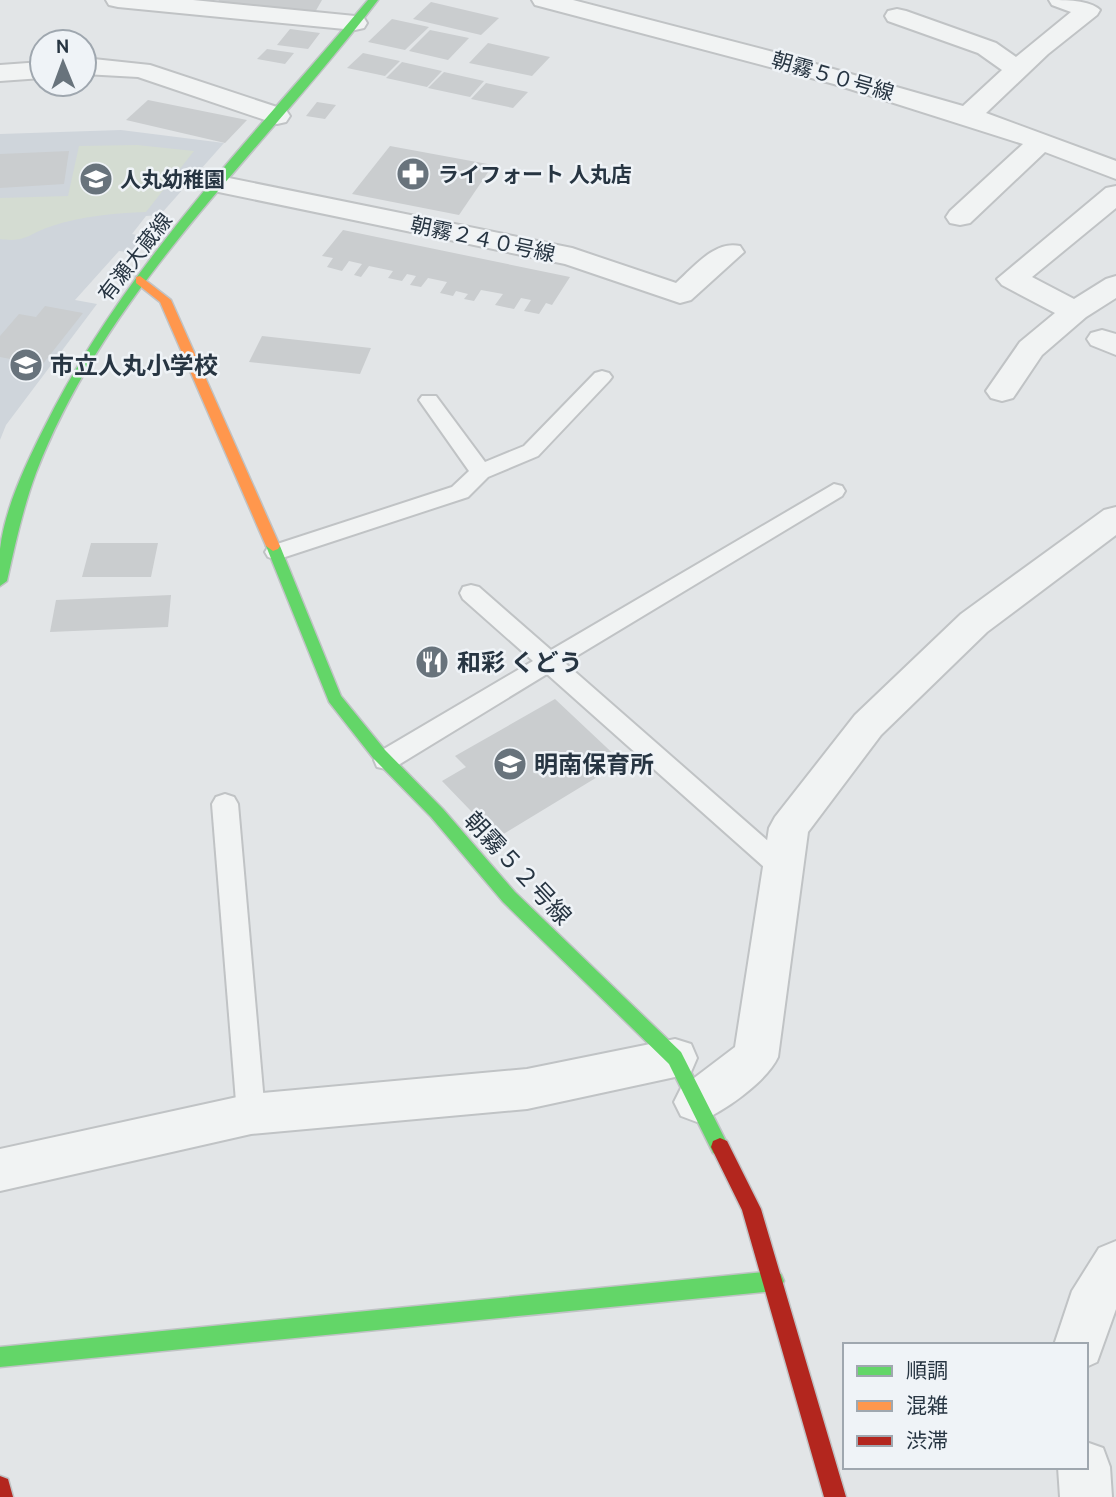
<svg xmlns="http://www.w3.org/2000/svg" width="1116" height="1497" font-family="Cabin,'Noto Sans JP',sans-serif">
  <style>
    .built { fill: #cfd5db }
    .green { fill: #d4dcd2 }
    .building { fill: #cacdcf }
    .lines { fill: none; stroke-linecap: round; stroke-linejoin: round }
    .lane-casing { stroke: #c0c3c5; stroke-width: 4 }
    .street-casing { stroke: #c0c3c5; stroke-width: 4 }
    .fast-casing { stroke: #c0c3c5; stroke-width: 3 }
    .slow-casing { stroke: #c0c3c5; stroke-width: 3 }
    .jam-casing { stroke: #c0c3c5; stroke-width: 3 }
    .lane { fill: #f1f3f3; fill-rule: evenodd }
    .street { fill: #f1f3f3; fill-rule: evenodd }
    .fast { fill: #63d668; fill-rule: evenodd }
    .slow { fill: #ff974d; fill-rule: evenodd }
    .jam { fill: #b3261e; fill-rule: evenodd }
    .labels { text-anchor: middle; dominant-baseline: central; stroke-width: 5; stroke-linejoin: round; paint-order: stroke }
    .far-street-label { font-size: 21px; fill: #273542; stroke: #eff3f7 }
    .far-poi-label { font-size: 21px; font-weight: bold; fill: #273542; stroke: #eff3f7; text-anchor: start }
    .poi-label { font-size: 24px; font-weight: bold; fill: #273542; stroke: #eff3f7; text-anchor: start }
    .street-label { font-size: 24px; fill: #273542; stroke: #eff3f7 }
  </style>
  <rect width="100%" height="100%" fill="#e2e5e7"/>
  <polygon class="built" points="121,130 224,143 160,215 146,216 132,234 147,237 135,253 119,251 75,300 97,304 6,425 0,440 0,134"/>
  <path class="green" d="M137 145 194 151 146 212C115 213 82 216 52 226 29 233 27 243 0 239V198L68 196 79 146Z"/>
  <g class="building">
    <polygon points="219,0 322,0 314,14 216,5"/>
    <polygon points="431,2 499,18 481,35 413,19"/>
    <polygon points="392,19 429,27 405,50 368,42"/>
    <polygon points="290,29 320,33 308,49 277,45"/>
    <polygon points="430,30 469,38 448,60 409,51"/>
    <polygon points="488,43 550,57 532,76 469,63"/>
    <polygon points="267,49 294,53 285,64 257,59"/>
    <polygon points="363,53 400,61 385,76 347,68"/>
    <polygon points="402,62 442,71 427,87 386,78"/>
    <polygon points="444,72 484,81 470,97 428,88"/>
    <polygon points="486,83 528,92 513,108 471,99"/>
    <polygon points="148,100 247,120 225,143 126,120"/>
    <polygon points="317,102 336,105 325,119 306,116"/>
    <polygon points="390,146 493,165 459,215 352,194"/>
    <polygon points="69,151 64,184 0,188 0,154"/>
    <polygon points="343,230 570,277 552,305 546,303 539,314 524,311 531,300 521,298 514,309 495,305 503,294 481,290 474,301 464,299 468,294 456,291 453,296 440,293 447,282 428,278 421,287 410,285 416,276 407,274 402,281 388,278 393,271 369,266 361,277 354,275 362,264 349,261 342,271 327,267 333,258 322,256"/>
    <polygon points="45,306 83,313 42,365 0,357 0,336 19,314 36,317"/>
    <polygon points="262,336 371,348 360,374 249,362"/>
    <polygon points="91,543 158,543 151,577 82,577"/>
    <polygon points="171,595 168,627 50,632 56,600"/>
    <polygon points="555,699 622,762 497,838 442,781 466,767 455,756"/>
  </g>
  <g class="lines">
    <defs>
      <g id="lane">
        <polygon points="602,371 609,373 612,377 609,381 538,456 488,477 468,497 276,560 268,557 265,552 268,547 452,487 469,471 419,400 422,396 436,396 485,462 524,446 595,373"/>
        <polygon points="834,484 842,486 845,491 842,496 565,663 792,862 796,869 792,876 783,879 774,876 547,674 395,767 386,769 377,767 374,760 377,753 533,661 463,599 460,593 463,587 471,585 479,587 551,650"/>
        <polygon points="225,794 234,797 238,804 265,1114 261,1123 251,1127 241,1123 237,1114 212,804 216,797"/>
      </g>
      <g id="street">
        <polygon points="106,0 193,0 355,16 364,18 367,23 364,28 355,30 118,7 109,5"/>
        <path d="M532 0H573L777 53 963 106 1002 70 978 53 888 21 885 16 888 11 897 9 906 11 996 43 1016 57 1071 12 1052 5 1049 0C1065 0 1090 0 1100 10L1097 15 1048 54 986 113 1116 161V179L1045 152 970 223 960 225 950 223 946 217 950 211 1023 144 834 84 535 5Z"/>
        <polygon points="84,58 150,65 286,110 290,116 286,122 277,124 138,77 84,74"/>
        <polygon points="42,62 42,78 0,81 0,65"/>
        <path d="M219 176 572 248 676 283C694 267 715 240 740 246L744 252 691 300 680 303 565 264 209 190 205 184 209 178Z"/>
        <polygon points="1116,186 1116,208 1032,277 1074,299 1106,279 1116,276 1116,298 1086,317 1042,355 1013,398 1002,401 991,398 986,391 1020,342 1055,313 1002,285 997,279 1106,188"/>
        <polygon points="1102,330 1116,334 1116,355 1091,345 1087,339 1091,333"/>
        <path d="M1116 507V535L987 632 881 735 808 832 778 1057C767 1081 723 1113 697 1122L681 1116 674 1102 681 1088 735 1047 769 828 775 817 855 715 961 614 1104 510Z"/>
        <polygon points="675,1039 691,1044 697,1058 691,1072 675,1077 527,1109 251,1134 0,1191 0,1149 251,1094 527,1069"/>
        <polygon points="1116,1241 1116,1309 1097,1362 1086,1367 1086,1345 1054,1345 1072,1291 1099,1248"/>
        <polygon points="1086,1442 1103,1448 1110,1467 1112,1497 1060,1497 1058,1467 1086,1467"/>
      </g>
      <g id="fast">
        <path d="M368 0H378C261 154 107 288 36 473 23 508 15 545 7 581L0 586C0 574 0 561 0 549 5 508 25 466 43 430 123 267 253 137 368 0Z"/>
        <polygon points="273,541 280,546 341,696 385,750 443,809 515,892 681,1052 729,1147 727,1153 720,1156 713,1153 669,1064 503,902 431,817 373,758 329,702 266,546"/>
        <polygon points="774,1271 781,1274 784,1281 781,1288 774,1291 0,1367 0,1347"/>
      </g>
      <polygon id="slow" points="140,276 171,300 280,546 278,549 273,551 266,546 160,302 136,283 136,277"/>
      <g id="jam">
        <polygon points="720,1138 727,1141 761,1209 846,1497 824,1497 742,1210 711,1147 713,1141"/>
        <polygon points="0,1476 8,1479 13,1497 0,1497"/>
      </g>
    </defs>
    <use href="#lane" class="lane-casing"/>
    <use href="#street" class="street-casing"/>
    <use href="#fast" class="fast-casing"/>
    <use href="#slow" class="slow-casing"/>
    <use href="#jam" class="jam-casing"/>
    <use href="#lane" class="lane"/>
    <use href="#street" class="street"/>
    <use href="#fast" class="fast"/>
    <use href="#slow" class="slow"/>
    <use href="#jam" class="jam"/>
  </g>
  <defs>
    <symbol id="pharmacy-disc" viewBox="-11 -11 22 22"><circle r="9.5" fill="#68737c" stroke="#eff3f7"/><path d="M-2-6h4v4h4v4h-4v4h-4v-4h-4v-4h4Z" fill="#fff"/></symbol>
    <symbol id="school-disc" viewBox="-11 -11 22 22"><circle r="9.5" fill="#68737c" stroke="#eff3f7"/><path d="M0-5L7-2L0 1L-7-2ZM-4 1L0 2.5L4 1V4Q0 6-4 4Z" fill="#fff"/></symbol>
    <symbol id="restaurant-disc" viewBox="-11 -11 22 22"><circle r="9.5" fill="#68737c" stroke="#eff3f7"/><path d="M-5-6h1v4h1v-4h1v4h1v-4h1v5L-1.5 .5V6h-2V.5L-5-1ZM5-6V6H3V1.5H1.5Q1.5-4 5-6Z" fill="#fff"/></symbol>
  </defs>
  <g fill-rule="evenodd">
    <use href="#pharmacy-disc" x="394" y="155" width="38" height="38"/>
    <use href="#school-disc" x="77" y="160" width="38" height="38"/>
    <use href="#school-disc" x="7" y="346" width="38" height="38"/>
    <use href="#restaurant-disc" x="413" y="643" width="38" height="38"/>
    <use href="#school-disc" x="491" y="745" width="38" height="38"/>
  </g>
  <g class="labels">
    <g class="far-street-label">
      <text transform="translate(833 76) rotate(16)">朝霧５０号線</text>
      <text transform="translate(483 239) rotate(12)">朝霧２４０号線</text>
      <text transform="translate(135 257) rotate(-52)">有瀬大蔵線</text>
    </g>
    <g class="far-poi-label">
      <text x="438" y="174">ライフォート 人丸店</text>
      <text x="120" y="179">人丸幼稚園</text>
    </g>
    <g class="poi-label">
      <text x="50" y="365">市立人丸小学校</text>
      <text x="457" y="662">和彩 くどう</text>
      <text x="534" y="764">明南保育所</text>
    </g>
    <g class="street-label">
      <text transform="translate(518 868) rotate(47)">朝霧５２号線</text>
    </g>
  </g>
  <rect x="843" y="1343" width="245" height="126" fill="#eff3f7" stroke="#9fa7af" stroke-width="2"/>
  <rect x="857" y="1366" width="35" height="10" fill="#63d668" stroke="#9fa7af" stroke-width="2"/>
  <text x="906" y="1378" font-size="21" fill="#273542">順調</text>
  <rect x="857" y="1401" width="35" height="10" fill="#ff974d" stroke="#9fa7af" stroke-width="2"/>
  <text x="906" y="1413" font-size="21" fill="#273542">混雑</text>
  <rect x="857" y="1436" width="35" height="10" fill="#b3261e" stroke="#9fa7af" stroke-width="2"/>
  <text x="906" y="1448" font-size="21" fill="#273542">渋滞</text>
  <g transform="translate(63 63) rotate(359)"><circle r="33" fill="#eff3f7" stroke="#9fa7af" stroke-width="2"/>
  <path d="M0-5L12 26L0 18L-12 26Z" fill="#68737c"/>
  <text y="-10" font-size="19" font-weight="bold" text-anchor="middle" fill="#273542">N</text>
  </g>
</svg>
